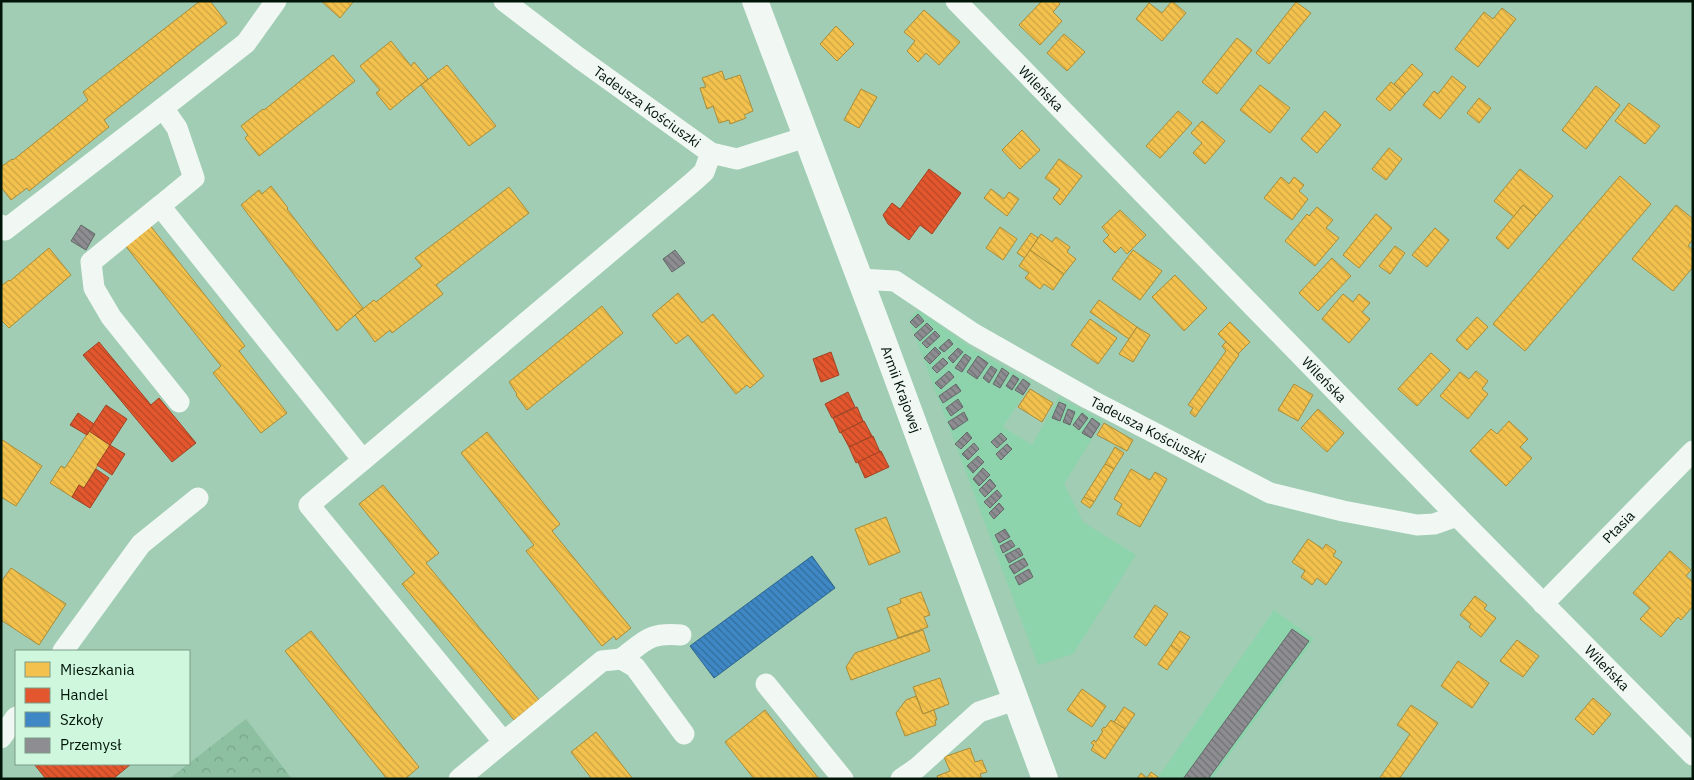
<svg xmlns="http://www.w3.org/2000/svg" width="1694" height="780" font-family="'IBM Plex Sans',sans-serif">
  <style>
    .built { fill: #8dd4ac }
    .park { fill: url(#park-crowns) }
    .homes { fill: url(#homes-back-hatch); stroke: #a98d39 }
    .shops { fill: url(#shops-back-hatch); stroke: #a04323 }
    .schools { fill: url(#schools-back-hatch); stroke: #2c658c }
    .industry { fill: url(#industry-back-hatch); stroke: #636969 }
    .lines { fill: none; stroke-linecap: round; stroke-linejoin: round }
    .minor { stroke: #f1f8f4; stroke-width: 21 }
    .major { stroke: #f1f8f4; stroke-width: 26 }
    .labels { text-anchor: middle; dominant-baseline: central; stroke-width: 5; stroke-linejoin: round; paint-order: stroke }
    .street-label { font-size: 14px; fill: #001408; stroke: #cff7de }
  </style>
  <defs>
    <pattern id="park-crowns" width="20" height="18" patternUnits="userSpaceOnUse" patternTransform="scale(1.25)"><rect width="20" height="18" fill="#8cc0a1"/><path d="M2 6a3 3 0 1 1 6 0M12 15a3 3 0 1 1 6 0" fill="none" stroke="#77a489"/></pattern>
    <pattern id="homes-back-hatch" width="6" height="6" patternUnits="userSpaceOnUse" patternTransform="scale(1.25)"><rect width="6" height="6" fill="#f2c14e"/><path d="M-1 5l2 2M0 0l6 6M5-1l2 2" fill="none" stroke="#cea543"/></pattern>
    <pattern id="shops-back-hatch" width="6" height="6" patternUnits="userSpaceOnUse" patternTransform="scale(1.25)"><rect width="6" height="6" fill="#e4572e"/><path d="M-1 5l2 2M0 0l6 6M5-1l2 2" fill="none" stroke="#b64725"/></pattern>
    <pattern id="schools-back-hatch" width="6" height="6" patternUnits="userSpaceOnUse" patternTransform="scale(1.25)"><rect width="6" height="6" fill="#3f88c5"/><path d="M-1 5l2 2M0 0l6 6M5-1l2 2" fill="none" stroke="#326e9e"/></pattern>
    <pattern id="industry-back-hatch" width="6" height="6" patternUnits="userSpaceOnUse" patternTransform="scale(1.25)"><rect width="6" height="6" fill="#8d8d92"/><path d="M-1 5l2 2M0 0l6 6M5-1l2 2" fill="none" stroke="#717275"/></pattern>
  </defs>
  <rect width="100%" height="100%" fill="#a0cdb3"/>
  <g class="built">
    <polygon points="918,310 976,351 1032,382 1003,427 1032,445 1059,397 1103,421 1064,484 1083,522 1136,555 1073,654 1038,665 909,320"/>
    <polygon points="1274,610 1314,639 1212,779 1157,779"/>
  </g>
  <polygon class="park" points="246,719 292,779 169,779"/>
  <g class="homes">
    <polygon points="200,1 210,1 227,23 104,120 109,127 29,191 27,188 11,200 1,187 1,167 12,159 13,160 88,100 83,92"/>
    <polygon points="321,1 354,1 340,18"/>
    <polygon points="1042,1 1057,1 1060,4 1053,12 1062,21 1040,45 1019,25"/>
    <polygon points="1172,1 1186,13 1162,41 1136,19 1149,3 1162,13"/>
    <polygon points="1296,2 1311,13 1269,64 1256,53"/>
    <polygon points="1502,8 1516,19 1478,67 1455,49 1484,12 1493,19"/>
    <polygon points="924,10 960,42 939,65 926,53 918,62 907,51 915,41 904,32"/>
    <polygon points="836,26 854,44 837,61 820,44"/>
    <polygon points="1064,34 1085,52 1067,71 1047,53"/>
    <polygon points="1237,38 1252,50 1217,94 1202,82"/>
    <polygon points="391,41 411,66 414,62 428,79 390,110 376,93 380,90 360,66"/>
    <polygon points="333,55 355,81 259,156 245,138 248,135 241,126 263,109 264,110"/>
    <polygon points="1412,64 1423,74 1405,94 1394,84"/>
    <polygon points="447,65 496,126 469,146 421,85"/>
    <polygon points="722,71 725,80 740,75 753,111 744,115 746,118 730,124 729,120 719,123 713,106 707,109 700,88 706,87 702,78"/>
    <polygon points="1452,76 1466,87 1440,119 1423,105 1434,91 1438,94"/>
    <polygon points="1391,82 1405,94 1390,111 1376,99"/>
    <polygon points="1260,85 1290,108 1270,133 1240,110"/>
    <polygon points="1596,86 1620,105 1586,149 1562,130"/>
    <polygon points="861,89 877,97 859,128 844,120"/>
    <polygon points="1479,98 1491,108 1479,123 1467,113"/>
    <polygon points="1629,103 1660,126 1645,144 1615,121"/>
    <polygon points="1178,111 1192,123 1160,158 1146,146"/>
    <polygon points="1325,111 1341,125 1317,153 1301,139"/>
    <polygon points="1202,121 1225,141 1205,164 1193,153 1202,143 1191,133"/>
    <polygon points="1022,130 1040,150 1020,169 1002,150"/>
    <polygon points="1389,148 1402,159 1386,180 1372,169"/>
    <polygon points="1059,159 1082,176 1060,205 1053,198 1060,189 1045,178"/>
    <polygon points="1520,169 1553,196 1536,216 1523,205 1514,217 1494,201"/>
    <polygon points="1620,176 1651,204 1525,351 1493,324"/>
    <polygon points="1281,177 1289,184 1294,177 1304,185 1299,191 1308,199 1292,220 1264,198"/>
    <polygon points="271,186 288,208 287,209 363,308 337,331 241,205 259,190 262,194"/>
    <polygon points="509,187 529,213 436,285 443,294 392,333 390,330 375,342 355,315 374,300 376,302 422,266 415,258"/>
    <polygon points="991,189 1004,199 1009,192 1019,199 1007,216 984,198"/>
    <polygon points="1523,205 1536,216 1508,249 1496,238"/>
    <polygon points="1676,205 1693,219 1693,239 1688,246 1693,250 1693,267 1673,291 1632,259"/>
    <polygon points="1317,207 1333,220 1326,228 1339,238 1315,266 1285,241 1307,214 1309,216"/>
    <polygon points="1120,210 1146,235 1127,254 1121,247 1115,253 1103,241 1109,235 1102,227"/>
    <polygon points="1376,214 1392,228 1359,268 1343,255"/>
    <polygon points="149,224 245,346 239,351 287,413 261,433 213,373 221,366 124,244"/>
    <polygon points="1000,227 1017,239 1003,260 986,248"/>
    <polygon points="1435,228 1449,240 1427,267 1412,255"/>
    <polygon points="1031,233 1038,238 1025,258 1017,253"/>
    <polygon points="1041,234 1052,242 1056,237 1070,247 1067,252 1076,259 1064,274 1030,250"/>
    <polygon points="1395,246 1405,253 1390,274 1379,266"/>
    <polygon points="49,248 71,275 9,328 1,320 1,286 9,280 10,281"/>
    <polygon points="1030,250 1064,274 1053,290 1044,284 1040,289 1025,278 1029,273 1019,266"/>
    <polygon points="1133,250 1162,271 1140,300 1112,279"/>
    <polygon points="1332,258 1351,276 1318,311 1299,293"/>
    <polygon points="1175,275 1207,308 1184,331 1152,297"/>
    <polygon points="678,293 702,323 713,314 764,376 750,388 747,385 736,394 688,335 676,344 652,315"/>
    <polygon points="1343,294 1353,302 1359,294 1370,303 1362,312 1370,319 1349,343 1322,319"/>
    <polygon points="1099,300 1137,327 1129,339 1090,312"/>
    <polygon points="602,306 623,333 527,410 516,395 517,394 509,382"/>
    <polygon points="1477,317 1488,327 1467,350 1456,340"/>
    <polygon points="1090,319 1117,338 1098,364 1071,345"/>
    <polygon points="1230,322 1250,342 1238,354 1218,334"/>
    <polygon points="1137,327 1150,335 1133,362 1119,354"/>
    <polygon points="1226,342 1239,355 1195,417 1190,413 1193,408 1188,405 1226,351 1222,346"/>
    <polygon points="1431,353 1450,370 1417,406 1398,389"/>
    <polygon points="1476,371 1488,381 1482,389 1488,394 1468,419 1440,396 1460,372 1469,379"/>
    <polygon points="1294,384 1313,395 1298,421 1278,410"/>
    <polygon points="1030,389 1053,403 1042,422 1018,407"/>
    <polygon points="1318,409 1344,433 1327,452 1301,428"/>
    <polygon points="1509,421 1528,439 1520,447 1532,458 1506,486 1470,451 1491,429 1497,434"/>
    <polygon points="1104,423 1133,440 1127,451 1097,435"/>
    <polygon points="89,431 110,445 84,488 79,485 72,497 50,483 61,466 65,468"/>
    <polygon points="487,432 560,524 552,531 631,628 616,640 614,636 602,646 526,551 534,545 461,453"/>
    <polygon points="1,439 42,466 16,506 1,497"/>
    <polygon points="1115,447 1124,453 1114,469 1105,464"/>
    <polygon points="1105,464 1114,469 1094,502 1084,497"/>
    <polygon points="1131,469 1150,480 1155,472 1167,479 1140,527 1117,514 1122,504 1114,499"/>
    <polygon points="383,485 439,553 426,563 539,700 514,720 402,584 415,573 359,504"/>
    <polygon points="1084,497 1094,502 1090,508 1081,502"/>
    <polygon points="886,517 900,552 869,565 855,529"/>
    <polygon points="1308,539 1323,549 1326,544 1336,551 1333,556 1342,562 1326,585 1317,578 1312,585 1301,577 1305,571 1292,562"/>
    <polygon points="1670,551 1691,570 1686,576 1693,582 1693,606 1681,620 1678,617 1661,637 1640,619 1650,608 1633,593"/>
    <polygon points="11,568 66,604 39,645 1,620 1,582"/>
    <polygon points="921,592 930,615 924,617 928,627 898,638 887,608 901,603 900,599"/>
    <polygon points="1475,596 1487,605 1484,609 1496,618 1481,637 1469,627 1471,624 1460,615"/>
    <polygon points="1155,605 1168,614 1146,646 1134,637"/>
    <polygon points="923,630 930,651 851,680 846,667 855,653"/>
    <polygon points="311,631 419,767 405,779 387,779 285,651"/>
    <polygon points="1180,631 1190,637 1180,652 1171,645"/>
    <polygon points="1517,640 1539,656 1523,677 1500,661"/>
    <polygon points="1171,645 1180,652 1167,670 1158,664"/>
    <polygon points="1458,661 1489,683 1472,708 1441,686"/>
    <polygon points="940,678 949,704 923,714 913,687"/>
    <polygon points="1082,689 1106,706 1092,727 1067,710"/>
    <polygon points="916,696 923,714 934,710 937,720 935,720 936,725 905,736 896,713 906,700"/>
    <polygon points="1593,698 1611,714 1593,735 1575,719"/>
    <polygon points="1411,705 1438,723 1399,779 1379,779 1410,734 1397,725"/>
    <polygon points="1124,707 1135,714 1125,729 1114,722"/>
    <polygon points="765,710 819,779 754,779 725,742"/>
    <polygon points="1111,720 1125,729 1105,759 1091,750 1094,745 1091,743 1094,740 1096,742 1103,731 1101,730 1104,727 1105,728"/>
    <polygon points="596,732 633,779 592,779 571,752"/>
    <polygon points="970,748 975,762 982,760 987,772 980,774 982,779 938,779 937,776 950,771 944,757"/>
    <polygon points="1151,772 1158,777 1157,779 1137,779 1141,773 1147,778"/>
  </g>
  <g class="shops">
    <polygon points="929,169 961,193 932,234 920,225 909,240 888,224 883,215 892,203 900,209"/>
    <polygon points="99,342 151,405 159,398 196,443 172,462 83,355"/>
    <polygon points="831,352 839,375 821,382 813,359"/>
    <polygon points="848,392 855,407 832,418 825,404"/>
    <polygon points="106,405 127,419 110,445 89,431"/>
    <polygon points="857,407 863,421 840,433 833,418"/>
    <polygon points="78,413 94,424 87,435 70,425"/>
    <polygon points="864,421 872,436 849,447 841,432"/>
    <polygon points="873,436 880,452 856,463 849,447"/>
    <polygon points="110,445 125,454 112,475 97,465"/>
    <polygon points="881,451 889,467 865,478 858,462"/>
    <polygon points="96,469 109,478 90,508 72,497 79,485 84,488"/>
    <polygon points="34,764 131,764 113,779 46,779"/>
  </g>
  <polygon class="schools" points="812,556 835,588 714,678 690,646"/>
  <g class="industry">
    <polygon points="81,225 95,234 86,250 71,241"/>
    <polygon points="675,250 685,263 672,272 663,259"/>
    <polygon points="918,314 924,321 916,328 910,322"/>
    <polygon points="927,323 933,329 920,341 914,335"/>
    <polygon points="935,331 940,336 927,348 922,343"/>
    <polygon points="949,339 953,344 944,352 939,348"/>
    <polygon points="935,347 941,353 930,364 924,358"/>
    <polygon points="958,348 963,352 953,363 948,358"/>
    <polygon points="965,354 971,358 962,372 955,368"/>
    <polygon points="978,356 988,363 977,379 967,372"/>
    <polygon points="943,358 948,363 937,373 932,368"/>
    <polygon points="991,366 997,370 989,383 983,378"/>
    <polygon points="1002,368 1009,373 1000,388 993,384"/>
    <polygon points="949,371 954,377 941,389 935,383"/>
    <polygon points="1013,375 1019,379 1012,390 1006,386"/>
    <polygon points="1023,379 1030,384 1023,395 1015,390"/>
    <polygon points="956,384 961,391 943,403 939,396"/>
    <polygon points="958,399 963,407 951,416 946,408"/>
    <polygon points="1059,402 1066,405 1060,421 1052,418"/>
    <polygon points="1068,409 1075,412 1070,425 1063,422"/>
    <polygon points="964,412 968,420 953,430 948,422"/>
    <polygon points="1082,413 1088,418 1079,430 1073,425"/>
    <polygon points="1092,418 1100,424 1091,438 1082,433"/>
    <polygon points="967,432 972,438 961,449 955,444"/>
    <polygon points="1001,433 1007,439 997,448 991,442"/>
    <polygon points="974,443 979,449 968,460 962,454"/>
    <polygon points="1007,444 1012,449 1001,460 996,454"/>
    <polygon points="978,456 984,462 973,473 967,466"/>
    <polygon points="983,468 990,475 979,486 973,479"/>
    <polygon points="990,479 996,486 985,497 979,490"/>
    <polygon points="997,490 1002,496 990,508 984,502"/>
    <polygon points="999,503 1004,509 994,519 989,513"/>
    <polygon points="1005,529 1010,537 999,543 995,535"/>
    <polygon points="1011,540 1015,546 1003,553 1000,546"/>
    <polygon points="1019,548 1023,555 1009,563 1005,555"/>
    <polygon points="1024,558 1028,565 1014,574 1009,566"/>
    <polygon points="1029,569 1033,577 1019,585 1015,577"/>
    <polygon points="1292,629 1309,641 1208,779 1183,779"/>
  </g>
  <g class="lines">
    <g class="minor">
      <polyline points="276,1 246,43 163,108 177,128 194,178 160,206 363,460 309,505 503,741"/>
      <path id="s1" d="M504 1 579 58 711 153 737 159 806 137"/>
      <path id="s2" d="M956 1 1457 516 1693 755"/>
      <polyline points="160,206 91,262 94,288 111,317 179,402"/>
      <polyline points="1,225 5,230 163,108"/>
      <path id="s3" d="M859 279 895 281 974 334 1089 399 1270 493 1343 511 1417 525 1434 524 1457 516"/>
      <polyline points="363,460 693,182 704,172 711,153"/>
      <path id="s4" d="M1543 604 1693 451"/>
      <polyline points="63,651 141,544 198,498"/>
      <path d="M621 659C645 641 649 632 681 635"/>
      <polyline points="766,684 843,779"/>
      <polyline points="1,738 16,717"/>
      <polyline points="459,779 602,661 621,659 635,667 684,734"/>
      <polyline points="901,779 917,768 979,712 1015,700"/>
    </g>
    <path class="major" id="s5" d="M755 1 883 340 1045 779"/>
  </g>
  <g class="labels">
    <g class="street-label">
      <text stroke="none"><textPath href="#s2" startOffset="122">Wileńska</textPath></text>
      <text stroke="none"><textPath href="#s1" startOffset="178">Tadeusza Kościuszki</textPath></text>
      <text stroke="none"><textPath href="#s2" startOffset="528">Wileńska</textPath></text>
      <text stroke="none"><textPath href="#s5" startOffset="415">Armii Krajowej</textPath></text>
      <text stroke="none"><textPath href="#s3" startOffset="330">Tadeusza Kościuszki</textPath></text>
      <text stroke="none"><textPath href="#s4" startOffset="108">Ptasia</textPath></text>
      <text stroke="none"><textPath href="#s2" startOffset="932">Wileńska</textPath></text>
    </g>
  </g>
  <rect width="1694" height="780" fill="none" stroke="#001408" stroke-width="5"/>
  <rect x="15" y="650" width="175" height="115" fill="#cff7de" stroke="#7c9c88"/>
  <rect x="25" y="662" width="25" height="15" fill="#f2c14e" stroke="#7c9c88"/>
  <text x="60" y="675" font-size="15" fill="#001408">Mieszkania</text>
  <rect x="25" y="688" width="25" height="15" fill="#e4572e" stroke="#7c9c88"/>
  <text x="60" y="700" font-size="15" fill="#001408">Handel</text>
  <rect x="25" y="712" width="25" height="15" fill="#3f88c5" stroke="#7c9c88"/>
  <text x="60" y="725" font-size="15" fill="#001408">Szkoły</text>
  <rect x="25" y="738" width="25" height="15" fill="#8d8d92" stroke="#7c9c88"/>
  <text x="60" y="750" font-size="15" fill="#001408">Przemysł</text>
</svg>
